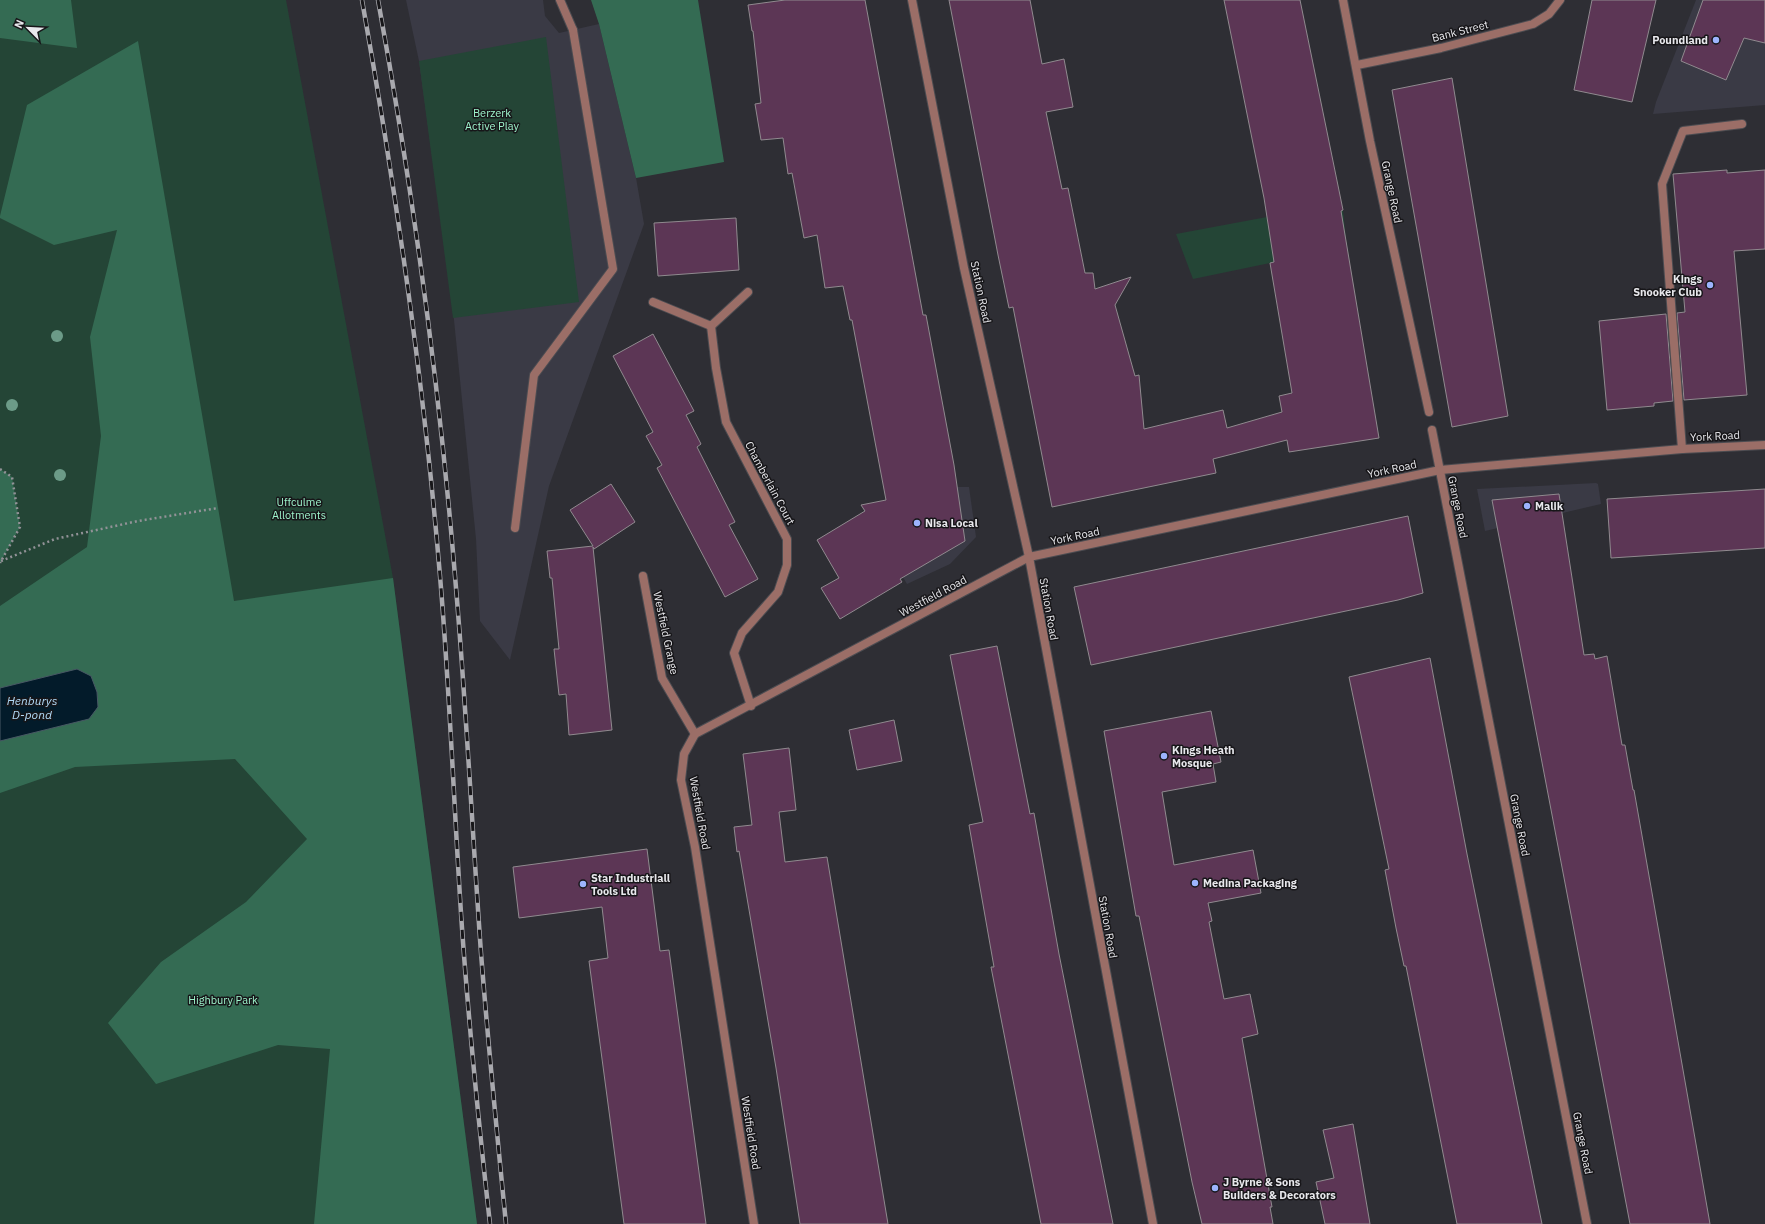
<svg xmlns="http://www.w3.org/2000/svg" width="1765" height="1224" font-family="'IBM Plex Sans',sans-serif">
  <style>
    .built { fill: #3a3a45 }
    .green { fill: #244536 }
    .forest { fill: #346b53 }
    .water { fill: #031b2a; stroke: #485864 }
    .building { fill: #5c3655; stroke: #908a8f }
    .lines { fill: none; stroke-linecap: round; stroke-linejoin: round }
    .lane-casing { stroke: #4c4c51; stroke-width: 10 }
    .street-casing { stroke: #4c4c51; stroke-width: 10 }
    .path { stroke: #929297; stroke-width: 2.5; stroke-dasharray: 2 3; stroke-linecap: butt }
    .lane { stroke: #9b6e67; stroke-width: 8 }
    .street { stroke: #9b6e67; stroke-width: 8 }
    .rail-casing { stroke: #a9a9ae; stroke-width: 4.5 }
    .rail { stroke: #171619; stroke-width: 3; stroke-dasharray: 9; stroke-linecap: butt }
    .tree { fill: #6c9b88 }
    .poi-dot { fill: #9cb4fd; stroke: #171619; stroke-width: 1.5 }
    .labels { text-anchor: middle; dominant-baseline: central; stroke-width: 3; stroke-linejoin: round; paint-order: stroke }
    .street-label { font-size: 11px; fill: #e8e8ec; stroke: #171619 }
    .poi-label { font-size: 11px; font-weight: bold; fill: #e8e8ec; stroke: #171619; text-anchor: start }
    .park-label { font-size: 11px; fill: #9ef4cc; stroke: #171619 }
    .water-label { font-size: 12px; font-style: italic; fill: #b0daf8; stroke: #171619 }
  </style>
  <rect width="100%" height="100%" fill="#2e2e34"/>
  <g class="built">
    <polygon points="406,0 543,0 545,16 559,33 599,24 636,178 644,224 549,486 510,660 480,621 476,539 452,300 419,61"/>
    <polygon points="1696,0 1765,0 1765,105 1653,114 1656,102"/>
    <polygon points="1596,483 1598,484 1601,504 1485,531 1477,489"/>
    <polygon points="958,487 969,487 976,537 950,564 907,584 861,505"/>
  </g>
  <g class="green">
    <polygon points="0,0 286,0 393,578 477,1224 0,1224"/>
    <polygon points="546,37 579,302 453,318 419,61"/>
    <polygon points="1343,210 1347,249 1270,263 1193,279 1176,234 1267,217 1268,225"/>
  </g>
  <g class="forest">
    <polygon points="0,0 71,0 77,48 0,38"/>
    <polygon points="591,0 698,0 724,162 636,178 599,24"/>
    <polygon points="138,41 234,601 393,578 477,1224 314,1224 330,1049 278,1045 156,1084 108,1023 161,962 246,902 307,839 235,759 75,767 0,793 0,606 87,547 101,436 90,337 117,230 54,245 0,218 0,216 27,105"/>
    <polygon points="0,469 12,477 20,527 0,563"/>
  </g>
  <polygon class="water" points="77,669 91,676 97,692 98,707 89,719 0,741 0,688"/>
  <g class="building">
    <polygon points="785,0 865,0 923,315 926,315 954,465 965,541 900,579 902,582 840,619 821,588 839,578 817,540 865,511 861,505 886,500 852,320 850,320 843,286 825,288 817,235 804,238 792,173 788,174 783,138 761,140 755,104 761,103 753,31 752,31 748,5"/>
    <polygon points="949,0 1030,0 1042,64 1064,59 1073,107 1046,112 1062,189 1068,188 1085,273 1093,273 1095,289 1131,277 1115,305 1135,376 1139,375 1144,429 1223,410 1227,428 1282,412 1279,396 1292,393 1270,263 1274,262 1264,198 1224,0 1300,0 1343,210 1341,211 1379,438 1289,452 1287,440 1213,459 1216,473 1052,507 1013,307 1009,308 998,255"/>
    <polygon points="1592,0 1656,0 1632,102 1574,90"/>
    <polygon points="1703,0 1765,0 1765,43 1744,38 1726,80 1681,61"/>
    <polygon points="1452,78 1508,416 1452,427 1392,90"/>
    <polygon points="1727,170 1727,173 1765,170 1765,249 1734,251 1747,395 1684,400 1677,313 1685,312 1673,174"/>
    <polygon points="736,218 739,270 658,276 654,223"/>
    <polygon points="1666,314 1673,401 1654,403 1654,406 1607,410 1599,321"/>
    <polygon points="653,334 694,411 686,415 701,444 697,447 735,522 729,525 758,579 725,597 657,468 662,465 646,436 653,432 613,356"/>
    <polygon points="611,484 635,522 594,549 593,547 612,730 569,735 566,694 559,695 554,649 559,649 552,578 550,578 547,551 593,546 570,510"/>
    <polygon points="1765,489 1765,548 1611,558 1607,499"/>
    <polygon points="1559,494 1584,655 1594,654 1595,659 1607,656 1622,745 1625,745 1633,790 1634,790 1710,1224 1630,1224 1492,500"/>
    <polygon points="1408,516 1423,593 1398,600 1091,665 1074,587"/>
    <polygon points="997,646 1030,814 1034,813 1059,954 1113,1224 1041,1224 991,967 994,967 969,825 983,822 950,655"/>
    <polygon points="1430,658 1467,854 1542,1224 1457,1224 1406,966 1404,966 1396,928 1385,870 1389,869 1349,677"/>
    <polygon points="1211,711 1221,762 1213,764 1216,782 1162,792 1174,865 1253,850 1261,893 1208,903 1212,921 1209,922 1224,999 1250,994 1258,1034 1242,1038 1272,1207 1270,1207 1273,1224 1202,1224 1192,1182 1139,916 1136,916 1104,731"/>
    <polygon points="894,720 902,761 857,770 849,730"/>
    <polygon points="789,748 796,810 779,812 785,862 827,857 888,1224 800,1224 776,1068 739,851 737,852 734,827 752,825 743,754"/>
    <polygon points="647,849 660,951 669,950 706,1224 624,1224 589,961 608,958 602,907 519,918 513,867"/>
    <polygon points="1353,1124 1370,1224 1325,1224 1316,1182 1334,1178 1323,1130"/>
  </g>
  <g class="lines">
    <defs>
      <g id="lane">
        <polyline points="1682,449 1662,184 1683,131 1742,124"/>
        <polyline points="515,528 534,375 613,269 573,30"/>
      </g>
      <g id="street">
        <polyline points="560,0 573,30"/>
        <polyline points="912,0 964,268 1029,557 1153,1224"/>
        <polyline points="1343,0 1370,141 1429,412"/>
        <polyline points="1357,65 1441,48 1533,24 1549,14 1560,0"/>
        <polyline points="653,302 711,326 748,292"/>
        <polyline points="711,326 716,368 726,422 787,539 787,565 778,592 742,633 734,653 751,706"/>
        <polyline points="1432,430 1587,1224"/>
        <polyline points="643,576 662,678 695,734"/>
        <polyline points="754,1224 695,847 681,780 684,754 695,734 1029,557 1440,470 1682,449 1765,445"/>
      </g>
    </defs>
    <use href="#lane" class="lane-casing"/>
    <use href="#street" class="street-casing"/>
    <g class="path">
      <polyline points="0,469 12,477 20,527 0,563"/>
      <polyline points="1,561 55,539 138,521 218,508"/>
    </g>
    <use href="#lane" class="lane"/>
    <use href="#street" class="street"/>
    <defs>
      <g id="rail">
        <path d="M362 0C396 191 424 383 440 576 450 693 454 811 462 928 469 1027 479 1126 490 1224"/>
        <path d="M378 0C413 191 439 383 455 576 466 702 472 827 481 953 488 1043 497 1134 506 1224"/>
      </g>
    </defs>
    <use href="#rail" class="rail-casing"/>
    <use href="#rail" class="rail"/>
  </g>
  <g class="tree">
    <circle cx="57" cy="336" r="6"/>
    <circle cx="12" cy="405" r="6"/>
    <circle cx="60" cy="475" r="6"/>
  </g>
  <g class="poi-dot">
    <circle cx="1716" cy="40" r="4"/>
    <circle cx="1710" cy="285" r="4"/>
    <circle cx="1527" cy="506" r="4"/>
    <circle cx="917" cy="523" r="4"/>
    <circle cx="1164" cy="756" r="4"/>
    <circle cx="1195" cy="883" r="4"/>
    <circle cx="583" cy="884" r="4"/>
    <circle cx="1215" cy="1188" r="4"/>
  </g>
  <g class="labels">
    <g class="street-label">
      <text transform="translate(1460 31) rotate(-14)">Bank Street</text>
      <text transform="translate(1392 192) rotate(78)">Grange Road</text>
      <text transform="translate(981 292) rotate(78)">Station Road</text>
      <text transform="translate(1715 436) rotate(-3)">York Road</text>
      <text transform="translate(1392 469) rotate(-12)">York Road</text>
      <text transform="translate(770 483) rotate(62)">Chamberlain Court</text>
      <text transform="translate(1458 507) rotate(79)">Grange Road</text>
      <text transform="translate(1075 536) rotate(-12)">York Road</text>
      <text transform="translate(933 596) rotate(-28)">Westfield Road</text>
      <text transform="translate(1049 609) rotate(80)">Station Road</text>
      <text transform="translate(666 633) rotate(78)">Westfield Grange</text>
      <text transform="translate(700 813) rotate(80)">Westfield Road</text>
      <text transform="translate(1520 825) rotate(79)">Grange Road</text>
      <text transform="translate(1108 927) rotate(80)">Station Road</text>
      <text transform="translate(751 1133) rotate(81)">Westfield Road</text>
      <text transform="translate(1583 1143) rotate(79)">Grange Road</text>
    </g>
    <g class="poi-label">
      <text x="1708" y="40" text-anchor="end">Poundland</text>
      <text x="1702" y="279" text-anchor="end">Kings<tspan x="1702" dy="13">Snooker Club</tspan></text>
      <text x="1535" y="506">Malik</text>
      <text x="925" y="523">Nisa Local</text>
      <text x="1172" y="750">Kings Heath<tspan x="1172" dy="13">Mosque</tspan></text>
      <text x="591" y="878">Star Industriall<tspan x="591" dy="13">Tools Ltd</tspan></text>
      <text x="1203" y="883">Medina Packaging</text>
      <text x="1223" y="1182">J Byrne &amp; Sons<tspan x="1223" dy="13">Builders &amp; Decorators</tspan></text>
    </g>
    <g class="park-label">
      <text x="492" y="113">Berzerk<tspan x="492" dy="13">Active Play</tspan></text>
      <text x="299" y="502">Uffculme<tspan x="299" dy="13">Allotments</tspan></text>
      <text x="223" y="1000">Highbury Park</text>
    </g>
    <g class="water-label">
      <text x="32" y="700">Henburys<tspan x="32" dy="14">D-pond</tspan></text>
    </g>
  </g>
  <g transform="translate(28 28) rotate(294)" stroke="#171619" stroke-width="3" paint-order="stroke">
  <path d="M0-3L7 15L0 10L-7 15Z" fill="#e8e8ec"/>
  <text y="-6" font-size="11" font-weight="bold" text-anchor="middle" fill="#e8e8ec">N</text>
  </g>
</svg>
